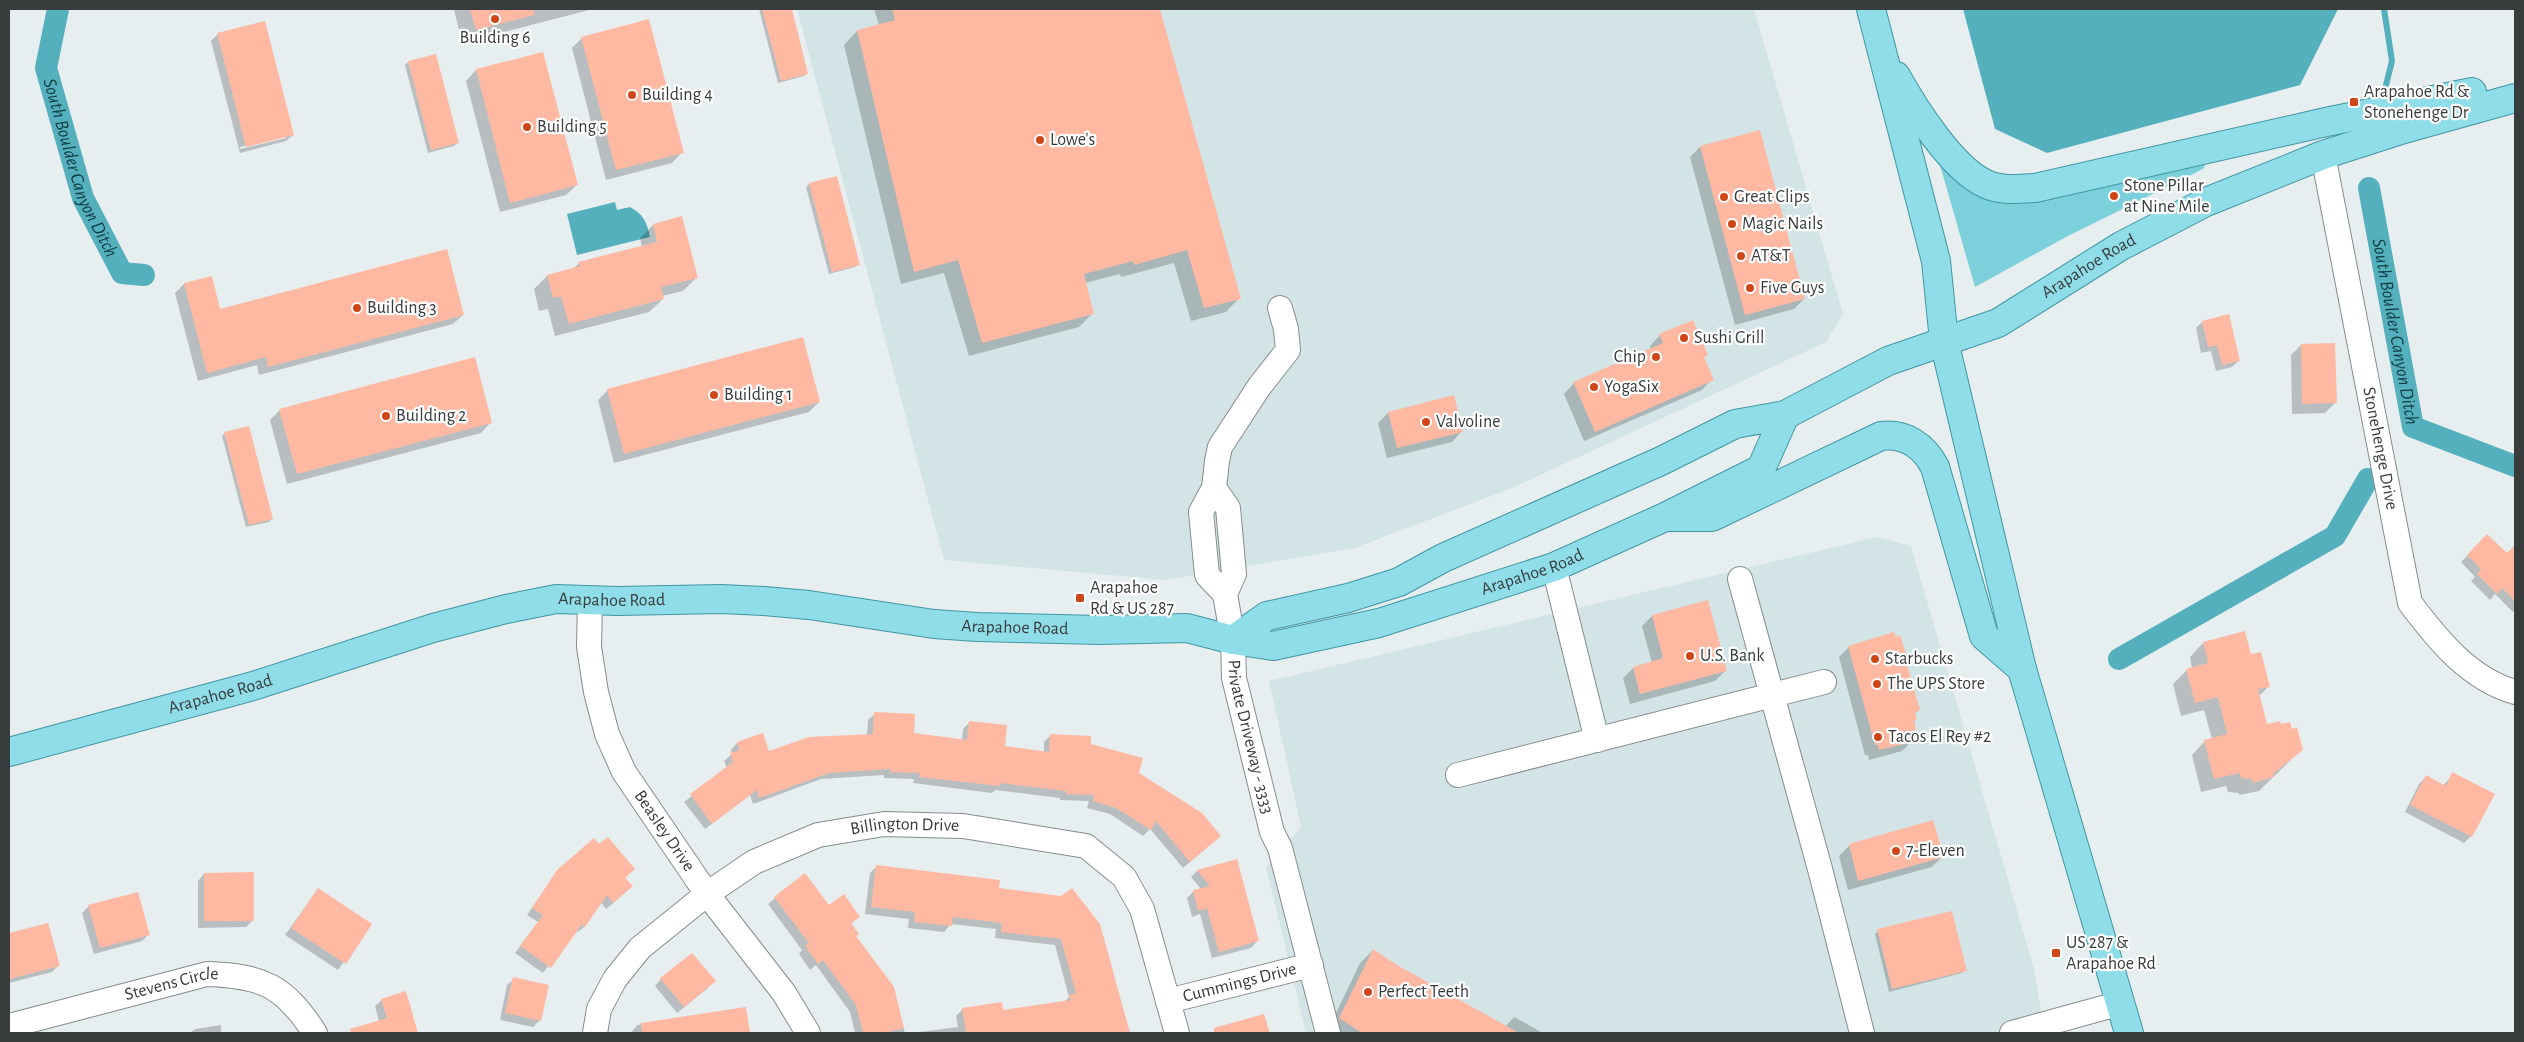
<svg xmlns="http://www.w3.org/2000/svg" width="2524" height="1042" font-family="'Alegreya Sans',sans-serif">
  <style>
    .built { fill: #d3e4e6 }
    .green { fill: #7bd0dc }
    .water { fill: #55b0be }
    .shadow { fill: #0003; fill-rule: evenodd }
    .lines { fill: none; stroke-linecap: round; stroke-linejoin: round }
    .stream { stroke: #55b0be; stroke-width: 6 }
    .canal { stroke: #55b0be; stroke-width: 22 }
    .building { fill: #ffb8a2 }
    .minor-casing { stroke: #868c8d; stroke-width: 26 }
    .major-casing { stroke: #4096a2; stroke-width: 30 }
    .minor { stroke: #fff; stroke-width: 24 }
    .major { stroke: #8fdde8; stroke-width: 28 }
    .poi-dot { fill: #ce4617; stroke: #fff; stroke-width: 2 }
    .labels { text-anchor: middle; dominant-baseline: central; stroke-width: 4.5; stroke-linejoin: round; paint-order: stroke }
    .poi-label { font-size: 18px; fill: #393c3d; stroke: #fff; text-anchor: start }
    .street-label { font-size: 18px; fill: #393c3d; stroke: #fff }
    .water-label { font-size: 19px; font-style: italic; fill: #123d43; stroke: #fff }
  </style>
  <rect width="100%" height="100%" fill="#e7eeef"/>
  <g class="built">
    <polygon points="797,9 1754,9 1843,314 1826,342 1512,488 1355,548 1165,580 944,560"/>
    <polygon points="1877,537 1911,546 2034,969 2045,1033 1306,1033 1266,867 1301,827 1269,681"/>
  </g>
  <polygon class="green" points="2206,162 2204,168 2197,172 2066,237 1975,287 1940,165 1945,164 1974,189"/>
  <g class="water">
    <polygon points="1963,9 2338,9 2300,85 2047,153 1995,129"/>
    <path d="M615 202 617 210 630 207C643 214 647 222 650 237L577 255 567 214Z"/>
  </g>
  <g class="shadow">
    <polygon points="454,9 593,9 462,43"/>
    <polygon points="759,9 790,9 807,73 804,76 778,83"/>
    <polygon points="874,9 1159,9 1239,298 1226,312 1191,321 1174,263 1121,277 1120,274 1085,283 1093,313 1079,327 969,356 944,273 901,284 844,45 857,31 879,25"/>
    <path d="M218 34 293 135 286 141 240 153 211 41ZM286 136V138L240 149V147Z"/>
    <polygon points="582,38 682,152 672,163 606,180 572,48"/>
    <polygon points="408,62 457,143 454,146 428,153 405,65"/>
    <polygon points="476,70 577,185 566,195 500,212 466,81"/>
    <polygon points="1700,147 1804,299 1794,309 1735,325 1690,157"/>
    <polygon points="809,184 858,264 855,267 829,274 806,187"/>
    <polygon points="653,225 696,278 683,291 662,296 663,299 649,312 555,336 548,309 539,311 534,289 547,276 573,269 579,263 642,247 640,238"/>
    <polygon points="211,278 219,311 463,315 453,324 259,375 257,365 198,381 175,293 184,284"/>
    <polygon points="2202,322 2238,361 2232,367 2216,371 2211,351 2201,353 2196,328"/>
    <polygon points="1660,335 1707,354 1703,358 1712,379 1702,390 1584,441 1564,394 1574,383 1651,350 1650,346"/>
    <polygon points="2301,345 2335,403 2325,413 2292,414 2291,355"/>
    <polygon points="608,390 819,402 809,412 614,463 598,400"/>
    <polygon points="280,410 491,422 481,433 287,484 270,420"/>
    <polygon points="1388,413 1462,431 1452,442 1387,458 1378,423"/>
    <polygon points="225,433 272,519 269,522 246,527 222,436"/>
    <polygon points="2487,536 2507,555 2515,546 2515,610 2513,612 2495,594 2490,600 2471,581 2475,577 2461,562"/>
    <polygon points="1652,616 1725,671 1715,681 1630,704 1623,678 1633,668 1652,663 1642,626"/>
    <polygon points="2244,633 2250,656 2269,686 2259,696 2266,726 2301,750 2259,791 2239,795 2239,793 2228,792 2226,786 2201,792 2192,755 2205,741 2212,739 2204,710 2181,716 2173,684 2187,670 2192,669 2190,657 2203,643"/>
    <polygon points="1849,647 1903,658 1919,710 1914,714 1915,729 1910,734 1912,741 1902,751 1869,760 1868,755 1865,755 1839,657"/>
    <polygon points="875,714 913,734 962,740 963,729 970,722 1003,747 1044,752 1044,742 1051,735 1089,745 1138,774 1220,836 1183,868 1150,829 1143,836 1110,814 1087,808 1089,801 1060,800 1060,798 995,790 992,793 913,783 914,779 884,778 884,775 821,779 753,804 750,795 705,829 684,802 727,768 724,761 732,754 731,750 737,743 768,753 867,735 868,720"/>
    <polygon points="2453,774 2471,836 2464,843 2405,812 2419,784 2426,777 2443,786"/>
    <polygon points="1850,845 1942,857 1932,867 1848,890 1839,856"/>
    <polygon points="599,846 624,878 625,893 606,909 601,902 585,926 578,932 575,931 543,973 515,953 538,922 527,915 558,871"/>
    <polygon points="1237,860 1257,941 1251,948 1212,958 1200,914 1192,917 1187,898 1194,891 1201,889 1191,877 1197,871"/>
    <polygon points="877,866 997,890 1062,898 1131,1033 911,1033 958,1027 956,1016 963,1009 1002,1012 1064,1002 1069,997 1055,945 995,938 996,929 951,924 944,932 908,928 909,919 865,914 870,873"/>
    <polygon points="204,874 253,920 246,927 198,928 198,881"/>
    <polygon points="318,889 371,924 338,970 285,935"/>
    <polygon points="775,898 828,907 858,917 850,925 855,936 892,988 905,1033 855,1033 850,1012 816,965 810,970 799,954 802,950 768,904"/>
    <polygon points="89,906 148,935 142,941 94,954 82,913"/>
    <polygon points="48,924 59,965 52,972 9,983 9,935"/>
    <polygon points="1878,931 1965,970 1962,973 1889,992 1875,934"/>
    <polygon points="1373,950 1397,966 1493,1020 1506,1026 1514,1017 1543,1033 1330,1033 1327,1032 1360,963"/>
    <polygon points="514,979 540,1020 533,1027 500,1020 507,985"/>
    <polygon points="661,979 708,988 677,1013 655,986"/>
    <polygon points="405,993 417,1033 359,1033 379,1021 375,1006 382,1000"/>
    <polygon points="745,1009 749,1033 631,1033 637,1025"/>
    <polygon points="221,1025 221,1033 190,1033 195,1029"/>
  </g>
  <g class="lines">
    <polyline class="stream" points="2384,9 2392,61 2386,85"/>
    <g class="canal">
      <path id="s1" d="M58 9 46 68 83 198 122 273 144 275"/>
      <path id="s2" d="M2369 188 2413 427 2515 466"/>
      <polyline points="2119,659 2335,536 2368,479"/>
    </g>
  </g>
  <g class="building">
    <polygon points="470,9 534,9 534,15 476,30"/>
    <polygon points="762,9 792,9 808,74 781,81"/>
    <polygon points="892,9 1160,9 1241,299 1204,308 1187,250 1134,265 1133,261 1084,274 1094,314 982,343 958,260 914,272 857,30 895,20"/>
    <polygon points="649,19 684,153 616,170 581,37"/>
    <polygon points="265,21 294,135 246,147 217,33"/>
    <polygon points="543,52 578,185 510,203 476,69"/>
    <polygon points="436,54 459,143 431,150 408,61"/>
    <polygon points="1760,130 1805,299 1745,315 1700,146"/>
    <polygon points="837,176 860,265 832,272 809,183"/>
    <polygon points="682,216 698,278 661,287 664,299 569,324 561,296 553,298 547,275 580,266 578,262 657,242 653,224"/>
    <polygon points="447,249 464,315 268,367 266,357 207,373 184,283 212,276 220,309"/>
    <polygon points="2229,314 2240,361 2222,365 2217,345 2208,347 2202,321"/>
    <polygon points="1693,320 1708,355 1704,357 1714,380 1595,432 1573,382 1663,343 1659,334"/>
    <polygon points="803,337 820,402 624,454 607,389"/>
    <polygon points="2335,343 2337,403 2302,404 2301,344"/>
    <polygon points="475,357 492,423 297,474 279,409"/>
    <polygon points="1454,395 1463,432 1397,448 1388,412"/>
    <polygon points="249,426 273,519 249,525 224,432"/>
    <polygon points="2487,534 2507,553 2515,545 2515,601 2502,588 2497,594 2477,574 2481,569 2467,555"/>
    <polygon points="1708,600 1727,671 1640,694 1633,667 1663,658 1652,615"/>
    <polygon points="2245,631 2251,654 2261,652 2270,687 2258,689 2267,724 2280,721 2281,724 2290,722 2292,729 2297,727 2303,750 2273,774 2274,777 2253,783 2252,779 2241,778 2240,773 2214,779 2204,740 2227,734 2218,697 2195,703 2186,669 2208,663 2203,642"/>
    <polygon points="1894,632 1896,637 1900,635 1907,657 1905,658 1920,710 1915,712 1917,720 1914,720 1916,730 1911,731 1913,742 1879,750 1878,745 1875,745 1848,646"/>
    <polygon points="874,712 915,714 914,733 967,740 969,721 1007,725 1005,746 1049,752 1050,734 1091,736 1091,744 1143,758 1139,773 1202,813 1221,836 1190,862 1156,821 1151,830 1116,808 1093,801 1094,795 1066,794 1066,791 1000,783 1000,786 919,777 920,773 890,772 890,769 829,773 759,798 757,790 712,824 690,794 733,762 730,753 739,750 737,742 763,733 769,751 809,737 873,734"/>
    <polygon points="2452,772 2495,794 2472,837 2410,805 2426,775 2446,786"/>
    <polygon points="1933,820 1944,857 1858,881 1849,844"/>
    <polygon points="608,837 635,869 625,878 633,886 613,903 607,895 585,927 582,924 551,968 520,946 543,915 532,908 557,870 594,838 599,844"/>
    <polygon points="1237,859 1259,941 1219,952 1207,908 1198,911 1193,890 1210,886 1197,870"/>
    <polygon points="876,865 1000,880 999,888 1061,896 1072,888 1100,924 1130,1033 966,1033 962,1008 1002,1002 1003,1010 1071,1000 1069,995 1076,993 1061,939 1001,932 1002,923 953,917 952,926 914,922 915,912 871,907"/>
    <polygon points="254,872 254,921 204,921 204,873"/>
    <polygon points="805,873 829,905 844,894 860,917 851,923 859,934 856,936 894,987 904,1028 884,1033 863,1033 856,1005 823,960 818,964 805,946 809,943 774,897"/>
    <polygon points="318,888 372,924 346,964 291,928"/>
    <polygon points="138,892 150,935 100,948 88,905"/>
    <polygon points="1952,911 1967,971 1892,989 1877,929"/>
    <polygon points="48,923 60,966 9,979 9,933"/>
    <polygon points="1373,949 1397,965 1519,1033 1362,1033 1339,1018"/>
    <polygon points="692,953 716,981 684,1007 660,978"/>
    <polygon points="513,977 549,985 541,1021 505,1013"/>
    <polygon points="406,991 418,1033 351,1033 350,1029 387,1018 381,999"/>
    <polygon points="746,1007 750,1033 642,1033 641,1023"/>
    <polygon points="1264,1014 1270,1033 1214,1033 1214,1028"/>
  </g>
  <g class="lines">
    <defs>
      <g id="minor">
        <path id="s3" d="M2323 155 2410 603C2437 639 2469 679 2515 692"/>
        <path id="s4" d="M1214 488 1228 508 1234 574 1225 594 1233 640 1234 678 1272 832 1280 848 1328 1033"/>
        <polyline points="1554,567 1597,740"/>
        <polyline points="1740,579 1820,869 1862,1033"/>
        <polyline points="1225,594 1207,575 1201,512 1214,488 1217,461 1220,447 1259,387 1288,350 1286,329 1280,308"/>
        <path id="s5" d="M590 600 589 647 596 692 607 734 624 772 707 894 784 993 808 1033"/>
        <polyline points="1458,775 1824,682"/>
        <path id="s6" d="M1168 1001 1311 965"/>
        <path id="s7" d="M9 1026 207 974C264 976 284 986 315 1033"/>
        <path id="s8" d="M595 1033 599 1009 615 979 640 948 707 894 754 862 818 835 884 824 963 826 1086 846 1124 877 1142 909 1177 1033"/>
        <polyline points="2012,1033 2121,1003"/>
      </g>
      <g id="major">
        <polyline points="1871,9 1936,261 1944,341 2022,669 2129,1033"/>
        <path d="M1896 76C1914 108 1952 169 1986 184 2001 191 2019 189 2035 188L2326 122 2472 92"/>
        <path d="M1669 517H1712L1881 436C1905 433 1924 446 1935 467L1984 636 2022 669"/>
        <path id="s9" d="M1233 640 1267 616 1348 598 1399 582 1443 558 1661 461 1735 424 1785 415 1888 361 1998 323 2121 246 2206 202 2323 155 2404 129 2515 98"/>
        <path id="s10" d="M9 752 253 686 433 628 506 609 556 599 617 601 721 599 764 601 809 605 934 624 977 627 1100 630 1187 628 1233 640 1273 646 1379 623 1554 567 1665 517 1761 469 1785 415"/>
      </g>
    </defs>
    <use href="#minor" class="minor-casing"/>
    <use href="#major" class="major-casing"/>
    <use href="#minor" class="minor"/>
    <use href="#major" class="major"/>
  </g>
  <g class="poi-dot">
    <circle cx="495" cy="19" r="5"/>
    <circle cx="632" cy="95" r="5"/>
    <rect x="2349" y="97" width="10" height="10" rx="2.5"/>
    <circle cx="527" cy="127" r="5"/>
    <circle cx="1040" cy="140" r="5"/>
    <circle cx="2114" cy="196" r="5"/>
    <circle cx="1724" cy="197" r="5"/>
    <circle cx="1732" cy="224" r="5"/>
    <circle cx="1741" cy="256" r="5"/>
    <circle cx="1750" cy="288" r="5"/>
    <circle cx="357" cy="308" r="5"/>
    <circle cx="1684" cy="338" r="5"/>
    <circle cx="1656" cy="357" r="5"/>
    <circle cx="1594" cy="387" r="5"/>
    <circle cx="714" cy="395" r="5"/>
    <circle cx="386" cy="416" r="5"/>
    <circle cx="1426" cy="422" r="5"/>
    <rect x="1075" y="593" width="10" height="10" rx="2.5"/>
    <circle cx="1690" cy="656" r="5"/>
    <circle cx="1875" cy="659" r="5"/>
    <circle cx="1877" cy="684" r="5"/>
    <circle cx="1878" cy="737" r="5"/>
    <circle cx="1896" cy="851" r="5"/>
    <rect x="2051" y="948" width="10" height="10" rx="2.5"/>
    <circle cx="1368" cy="992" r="5"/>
  </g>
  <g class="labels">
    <g class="poi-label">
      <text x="495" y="38" text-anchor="middle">Building 6</text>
      <text x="2364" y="92">Arapahoe Rd &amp;<tspan x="2364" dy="21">Stonehenge Dr</tspan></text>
      <text x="642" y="95">Building 4</text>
      <text x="537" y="127">Building 5</text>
      <text x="1050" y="140">Lowe's</text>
      <text x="2124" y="186">Stone Pillar<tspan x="2124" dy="21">at Nine Mile</tspan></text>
      <text x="1734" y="197">Great Clips</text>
      <text x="1742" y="224">Magic Nails</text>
      <text x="1751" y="256">AT&amp;T</text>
      <text x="1760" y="288">Five Guys</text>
      <text x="367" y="308">Building 3</text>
      <text x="1694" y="338">Sushi Grill</text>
      <text x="1646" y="357" text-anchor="end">Chip</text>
      <text x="1604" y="387">YogaSix</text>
      <text x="724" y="395">Building 1</text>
      <text x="396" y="416">Building 2</text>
      <text x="1436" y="422">Valvoline</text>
      <text x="1090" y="588">Arapahoe<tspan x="1090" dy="21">Rd &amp; US 287</tspan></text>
      <text x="1700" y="656">U.S. Bank</text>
      <text x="1885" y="659">Starbucks</text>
      <text x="1887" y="684">The UPS Store</text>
      <text x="1888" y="737">Tacos El Rey #2</text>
      <text x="1906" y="851">7-Eleven</text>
      <text x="2066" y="943">US 287 &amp;<tspan x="2066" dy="21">Arapahoe Rd</tspan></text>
      <text x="1378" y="992">Perfect Teeth</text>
    </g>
    <g class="street-label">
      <text stroke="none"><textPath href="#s9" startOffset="940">Arapahoe Road</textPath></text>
      <text stroke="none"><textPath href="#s3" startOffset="299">Stonehenge Drive</textPath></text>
      <text stroke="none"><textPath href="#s10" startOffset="1559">Arapahoe Road</textPath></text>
      <text stroke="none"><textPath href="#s10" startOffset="624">Arapahoe Road</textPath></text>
      <text stroke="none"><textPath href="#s10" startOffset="1029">Arapahoe Road</textPath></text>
      <text stroke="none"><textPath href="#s10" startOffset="219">Arapahoe Road</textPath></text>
      <text stroke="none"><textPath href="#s4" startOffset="258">Private Driveway - 3333</textPath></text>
      <text stroke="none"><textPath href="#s8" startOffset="398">Billington Drive</textPath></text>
      <text stroke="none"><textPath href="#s5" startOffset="249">Beasley Drive</textPath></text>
      <text stroke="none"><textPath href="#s6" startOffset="74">Cummings Drive</textPath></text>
      <text stroke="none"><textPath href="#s7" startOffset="168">Stevens Circle</textPath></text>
    </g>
    <g class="water-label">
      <text stroke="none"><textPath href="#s1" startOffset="166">South Boulder Canyon Ditch</textPath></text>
      <text stroke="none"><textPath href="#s2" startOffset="146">South Boulder Canyon Ditch</textPath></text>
    </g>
  </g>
  <rect width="2524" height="1042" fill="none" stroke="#393c3d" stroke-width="20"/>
</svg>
